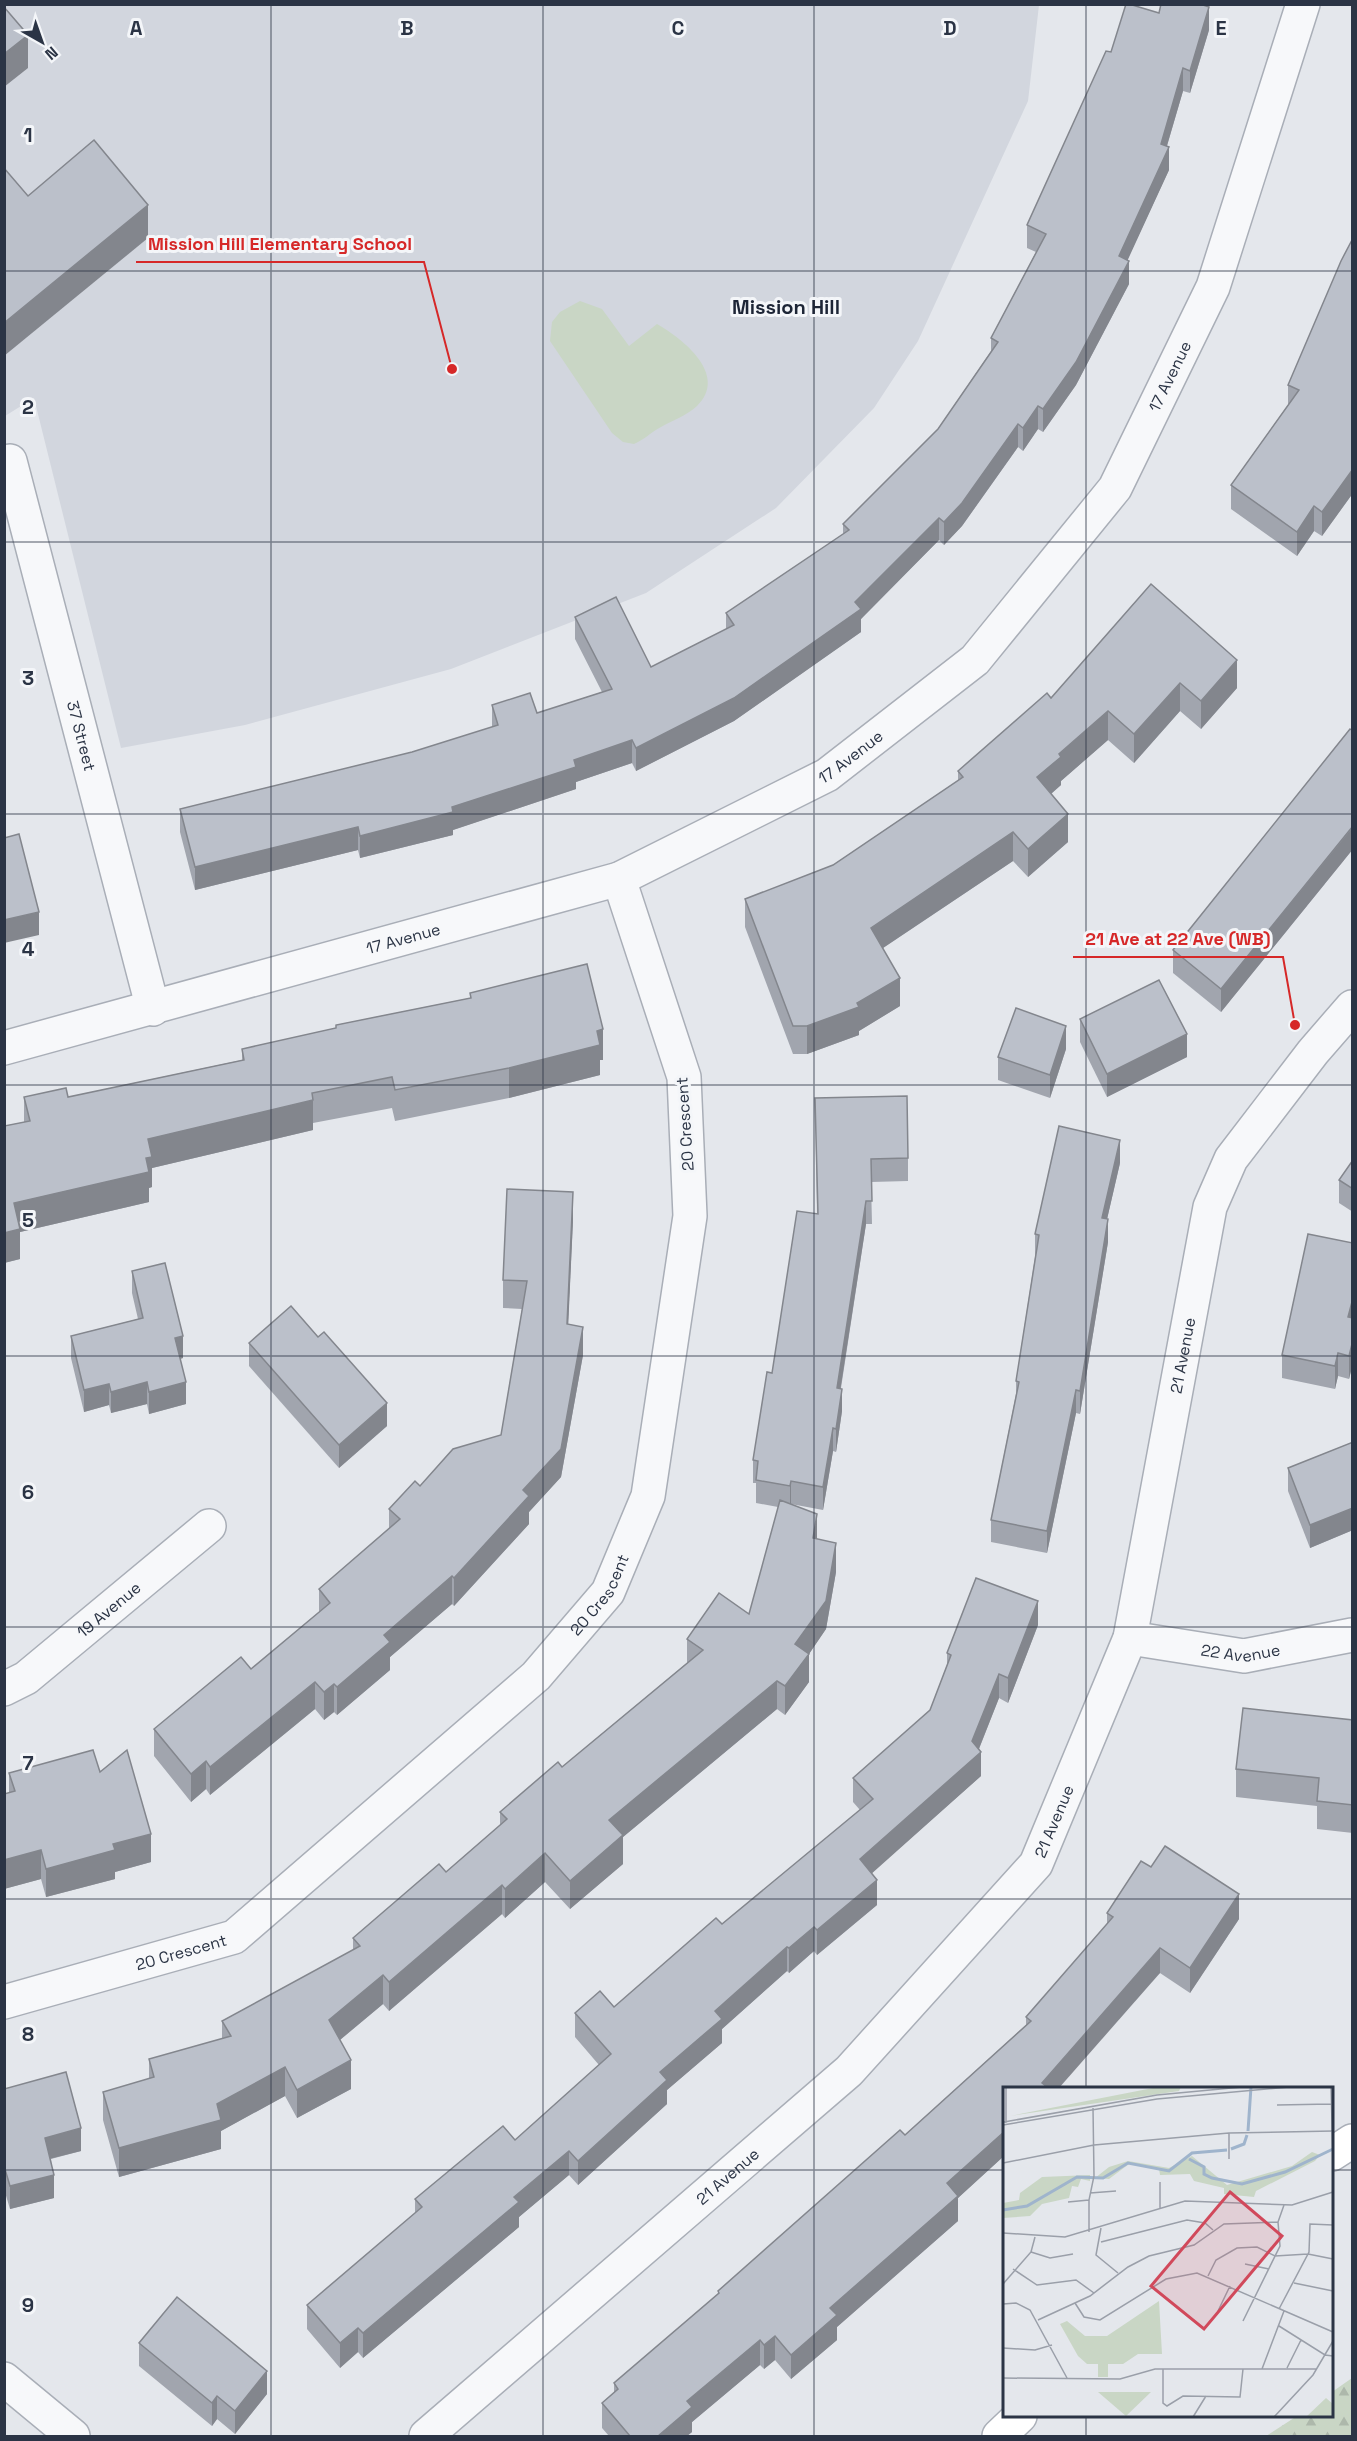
<svg xmlns="http://www.w3.org/2000/svg" width="1357" height="2441" font-family="'Space Grotesk',sans-serif">
  <style>
    .built { fill: #d2d6de }
    .forest { fill: url(#forest-firs) }
    .park { fill: #c9d6c5 }
    .lines { fill: none; stroke-linecap: round; stroke-linejoin: round }
    .street-casing { stroke: #a9aeb7; stroke-width: 36 }
    .secondary-casing { stroke: #a9aeb7; stroke-width: 36 }
    .street { stroke: #f7f8fa; stroke-width: 33 }
    .secondary { stroke: #fff; stroke-width: 33 }
    .wall { fill: #a1a5ae }
    .shaded-wall { fill: #83868d }
    .building { fill: #bbc0ca; stroke: #83868d; stroke-width: 1.5 }
    .grid { fill: none; stroke: #2b3445; stroke-width: 1.5; stroke-opacity: 0.55 }
    .labels { text-anchor: middle; dominant-baseline: central; stroke-width: 6; stroke-linejoin: round; paint-order: stroke }
    .street-label { font-size: 16px; fill: #2b3445; stroke: #f4f6f9 }
    .quarter-label { font-size: 20px; font-weight: bold; fill: #1d2536; stroke: #f4f6f9 }
    .inset-river { fill: none; stroke: #9fb4cc; stroke-width: 3 }
    .inset-road { fill: none; stroke: #9a9fa9; stroke-width: 1.5 }
    .view { fill: #d1495b; fill-opacity: 0.15; stroke: #d1495b; stroke-width: 3 }
    .inset-edge { fill: none; stroke: #2b3445; stroke-width: 3 }
    .grid-label { font-size: 20px; text-anchor: middle; font-weight: bold; fill: #2b3445; stroke: #f4f6f9; stroke-width: 6; stroke-linejoin: round; paint-order: stroke }
    .leader { fill: none; stroke: #d62828; stroke-width: 2 }
    .callout-dot { fill: #d62828; stroke: #f4f6f9; stroke-width: 2 }
    .callout-label { font-size: 18px; text-anchor: middle; font-weight: bold; fill: #d62828; stroke: #f4f6f9; stroke-width: 6; stroke-linejoin: round; paint-order: stroke }
  </style>
  <defs>
    <pattern id="forest-firs" width="22" height="20" patternUnits="userSpaceOnUse" patternTransform="scale(1.5)"><rect width="22" height="20" fill="#c9d6c5"/><path d="M5 1l3.5 6h-7zM16 11l3.5 6h-7z" fill="#adb8ab"/></pattern>
  </defs>
  <rect width="100%" height="100%" fill="#e4e7ec"/>
  <polygon class="built" points="5,5 1039,5 1028,101 918,341 874,408 776,508 646,593 451,669 245,725 121,748 34,398 5,416"/>
  <polygon class="forest" points="1352,2378 1352,2436 1266,2436 1297,2416 1332,2416 1332,2392"/>
  <path class="park" d="M580 301 602 309 629 346 657 324C683 339 729 375 697 406 686 416 673 420 661 427 651 432 644 440 634 444L623 442 612 433 550 341 552 322 560 312Z"/>
  <g class="lines">
    <defs>
      <g id="street">
        <path id="s1" d="M10 461 153 1009"/>
        <path id="s2" d="M4 1048 619 879 827 775 975 660 1115 488 1213 287 1303 4"/>
        <path id="s3" d="M1130 1638 1244 1656 1352 1635"/>
        <path id="s4" d="M4 1689 26 1678 209 1526"/>
        <path id="s5" d="M4 2002 234 1937 536 1676 608 1592 648 1496 690 1216 684 1077 619 879"/>
        <polyline points="4,2379 73,2436"/>
        <path id="s6" d="M426 2436 849 2071 1036 1864 1130 1638 1210 1207 1231 1159 1313 1052 1352 1007"/>
      </g>
      <g id="secondary">
        <polyline points="1332,2154 1352,2141"/>
        <polyline points="999,2436 1020,2416"/>
      </g>
    </defs>
    <use href="#street" class="street-casing"/>
    <use href="#secondary" class="secondary-casing"/>
    <use href="#street" class="street"/>
    <use href="#secondary" class="secondary"/>
  </g>
  <g class="wall">
    <polygon points="1209,30 1190,93 1183,91 1167,146 1169,170 1127,260 1129,284 1076,385 1043,432 1038,429 1023,451 1018,447 962,526 944,545 939,540 861,619 861,632 734,721 636,771 632,763 576,782 576,789 453,830 453,835 360,858 358,850 195,890 180,832 180,809 412,752 492,727 492,705 537,713 602,692 575,639 575,617 651,667 726,629 726,613 843,534 843,524 938,429 991,351 991,338 1036,252 1027,248 1027,225 1111,52"/>
    <polygon points="1353,238 1353,493 1322,536 1314,531 1297,556 1231,509 1231,485 1288,405 1288,385"/>
    <polygon points="1151,584 1237,688 1201,729 1180,711 1134,763 1108,740 1061,781 1061,785 1051,794 1068,842 1028,877 1013,861 883,948 900,1006 859,1031 859,1035 807,1054 793,1054 745,927 745,899 833,865 958,781 958,771 1051,698"/>
    <polygon points="1353,731 1353,849 1221,1012 1173,973 1173,950"/>
    <polygon points="470,993 603,1060 600,1060 600,1075 509,1098 395,1121 392,1108 313,1123 313,1130 152,1168 152,1187 149,1188 149,1202 20,1232 20,1259 4,1263 4,1126 24,1122 24,1097 68,1097 242,1060 242,1049 336,1028 336,1025 470,998"/>
    <polygon points="1080,1019 1187,1057 1107,1097 1080,1042"/>
    <polygon points="1066,1049 1050,1098 998,1080 998,1057"/>
    <polygon points="815,1098 908,1158 908,1181 871,1182 872,1224 866,1224 841,1388 842,1411 836,1452 833,1451 823,1510 791,1504 791,1505 817,1539 836,1572 826,1629 809,1654 809,1682 785,1715 777,1709 623,1837 623,1864 570,1909 545,1882 505,1918 502,1914 389,2011 383,2004 340,2040 351,2089 297,2118 285,2096 221,2131 221,2149 119,2177 103,2120 103,2092 149,2079 149,2059 222,2039 222,2021 353,1950 353,1938 446,1872 500,1825 500,1812 562,1767 687,1663 687,1639 749,1614 778,1507 756,1503 756,1483 753,1483 753,1460 772,1373 817,1214"/>
    <polygon points="1353,1160 1353,1212 1339,1203 1339,1180"/>
    <polygon points="1120,1163 1107,1219 1108,1242 1080,1414 1076,1413 1047,1553 991,1542 991,1520 1016,1394 1016,1381 1035,1257 1035,1234"/>
    <polygon points="573,1220 568,1324 583,1355 561,1477 529,1512 529,1524 454,1606 452,1604 390,1657 390,1670 337,1715 334,1712 324,1720 315,1709 210,1795 206,1789 191,1802 154,1756 154,1729 251,1669 319,1612 319,1589 389,1529 389,1509 420,1486 501,1435 522,1309 503,1308 503,1280"/>
    <polygon points="1353,1243 1353,1363 1349,1379 1338,1376 1335,1389 1282,1378 1282,1355"/>
    <polygon points="132,1271 183,1358 180,1359 186,1404 149,1414 147,1404 111,1413 109,1405 84,1412 71,1358 71,1336 138,1319 132,1293"/>
    <polygon points="249,1343 387,1426 339,1468 249,1366"/>
    <polygon points="1353,1442 1353,1530 1310,1548 1288,1491 1288,1468"/>
    <polygon points="1038,1625 1008,1703 999,1698 979,1749 981,1776 871,1873 877,1905 817,1955 814,1951 789,1973 787,1971 722,2029 722,2043 667,2090 667,2104 578,2185 569,2175 519,2217 519,2227 363,2358 358,2352 340,2368 307,2329 307,2305 415,2213 415,2199 515,2140 599,2065 575,2037 575,2013 614,2007 722,1924 860,1810 853,1802 853,1778 930,1710 947,1665 947,1653"/>
    <polygon points="1353,1720 1353,1833 1317,1829 1317,1806 1236,1797 1236,1769"/>
    <polygon points="100,1772 151,1862 115,1872 115,1879 46,1897 41,1879 4,1889 4,1794 9,1793 9,1773"/>
    <polygon points="1151,1867 1239,1919 1190,1993 1160,1973 1005,2088 1005,2155 958,2198 958,2221 837,2327 837,2340 791,2379 775,2360 764,2369 760,2365 692,2422 692,2432 687,2436 609,2436 602,2428 602,2403 614,2393 614,2383 718,2294 718,2291 905,2135 1026,2025 1026,2017 1107,1925 1107,1913"/>
    <polygon points="4,2089 81,2151 51,2159 54,2198 10,2209 4,2189"/>
    <polygon points="139,2343 267,2394 235,2434 217,2419 212,2426 139,2366"/>
  </g>
  <g class="shaded-wall">
    <polygon points="1209,7 1209,30 1190,93 1190,71"/>
    <polygon points="28,35 28,68 4,87 4,54"/>
    <polygon points="1183,68 1183,91 1163,159 1169,147 1169,170 1119,279 1119,256 1161,144"/>
    <polygon points="148,205 148,238 4,356 4,323"/>
    <polygon points="1129,261 1129,284 1076,385 1043,432 1043,409"/>
    <polygon points="1038,406 1038,429 1023,451 1023,428"/>
    <polygon points="1018,424 1018,447 962,526 944,545 944,522"/>
    <polygon points="1353,469 1353,493 1322,536 1322,512"/>
    <polygon points="1314,506 1314,531 1297,556 1297,532"/>
    <polygon points="939,518 939,540 861,619 861,632 734,721 636,771 636,748 855,602"/>
    <polygon points="1237,660 1237,688 1201,729 1201,701"/>
    <polygon points="1180,683 1180,711 1134,763 1134,734"/>
    <polygon points="1108,711 1108,740 1061,781 1061,785 1037,806 1037,777 1059,754"/>
    <polygon points="632,740 632,763 576,782 576,789 453,830 453,835 360,858 360,836 452,807 574,760"/>
    <polygon points="1068,814 1068,842 1028,877 1028,849"/>
    <polygon points="358,827 358,850 195,890 195,867"/>
    <polygon points="1353,827 1353,849 1221,1012 1221,989"/>
    <polygon points="1013,832 1013,861 871,956 871,928"/>
    <polygon points="39,912 39,935 4,943 4,920"/>
    <polygon points="900,978 900,1006 859,1031 859,1035 807,1054 807,1026 857,1003"/>
    <polygon points="1066,1026 1066,1049 1050,1098 1050,1075"/>
    <polygon points="603,1029 603,1060 600,1060 600,1075 509,1098 509,1068 597,1031"/>
    <polygon points="1187,1034 1187,1057 1107,1097 1107,1074"/>
    <polygon points="313,1100 313,1130 152,1168 152,1187 149,1188 149,1202 20,1232 20,1259 4,1263 4,1233 14,1203 146,1158 148,1139"/>
    <polygon points="1120,1140 1120,1163 1102,1241 1102,1218"/>
    <polygon points="573,1192 573,1220 567,1352 567,1324"/>
    <polygon points="866,1201 866,1224 837,1411 837,1388"/>
    <polygon points="1108,1219 1108,1242 1080,1414 1080,1391"/>
    <polygon points="1353,1298 1353,1321 1348,1317"/>
    <polygon points="583,1327 583,1355 561,1477 529,1512 529,1524 454,1606 454,1578 523,1490"/>
    <polygon points="183,1336 183,1358 175,1360 175,1338"/>
    <polygon points="1353,1340 1353,1363 1349,1379 1349,1356"/>
    <polygon points="1338,1353 1338,1376 1335,1389 1335,1366"/>
    <polygon points="147,1382 147,1404 111,1413 111,1392"/>
    <polygon points="186,1382 186,1404 149,1414 149,1392"/>
    <polygon points="109,1384 109,1405 84,1412 84,1390"/>
    <polygon points="842,1389 842,1411 836,1452 836,1429"/>
    <polygon points="1076,1390 1076,1413 1047,1553 1047,1531"/>
    <polygon points="387,1403 387,1426 339,1468 339,1445"/>
    <polygon points="833,1428 833,1451 823,1510 823,1487"/>
    <polygon points="791,1481 791,1504 790,1509 790,1486"/>
    <polygon points="1353,1508 1353,1530 1310,1548 1310,1525"/>
    <polygon points="817,1514 817,1543 813,1538"/>
    <polygon points="836,1543 836,1572 826,1629 809,1654 809,1682 785,1715 785,1686 795,1644"/>
    <polygon points="452,1576 452,1604 390,1657 390,1670 337,1715 337,1687 384,1635"/>
    <polygon points="1038,1601 1038,1625 1008,1703 1008,1678"/>
    <polygon points="999,1674 999,1698 976,1756 981,1752 981,1776 860,1884 860,1859 972,1741"/>
    <polygon points="777,1681 777,1709 623,1837 623,1864 570,1909 570,1881 609,1820"/>
    <polygon points="315,1682 315,1709 210,1795 210,1767"/>
    <polygon points="334,1684 334,1712 324,1720 324,1692"/>
    <polygon points="206,1761 206,1789 191,1802 191,1774"/>
    <polygon points="151,1834 151,1862 115,1872 115,1879 46,1897 46,1869 113,1844"/>
    <polygon points="41,1850 41,1879 4,1889 4,1860"/>
    <polygon points="545,1853 545,1882 505,1918 505,1889"/>
    <polygon points="877,1880 877,1905 817,1955 817,1930"/>
    <polygon points="502,1885 502,1914 389,2011 389,1982"/>
    <polygon points="1239,1894 1239,1919 1190,1993 1190,1968"/>
    <polygon points="814,1927 814,1951 789,1973 789,1948"/>
    <polygon points="787,1947 787,1971 722,2029 722,2043 667,2090 667,2104 578,2185 578,2161 660,2072 715,2011"/>
    <polygon points="1160,1948 1160,1973 1059,2088 1042,2088 1042,2083"/>
    <polygon points="383,1975 383,2004 329,2049 329,2020"/>
    <polygon points="351,2060 351,2089 297,2118 297,2090"/>
    <polygon points="285,2067 285,2096 221,2131 221,2149 119,2177 119,2148 217,2104"/>
    <polygon points="81,2128 81,2151 45,2160 45,2138"/>
    <polygon points="1005,2130 1005,2155 958,2198 958,2221 837,2327 837,2340 791,2379 791,2355 830,2308 947,2183"/>
    <polygon points="569,2151 569,2175 519,2217 519,2227 363,2358 363,2333 514,2197"/>
    <polygon points="54,2175 54,2198 10,2209 10,2186"/>
    <polygon points="358,2328 358,2352 340,2368 340,2343"/>
    <polygon points="775,2336 775,2360 764,2369 764,2345"/>
    <polygon points="760,2340 760,2365 692,2422 692,2432 687,2436 658,2436 687,2401"/>
    <polygon points="267,2371 267,2394 235,2434 235,2411"/>
    <polygon points="217,2396 217,2419 212,2426 212,2403"/>
  </g>
  <g class="building">
    <polygon points="1126,4 1129,4 1159,13 1161,4 1200,4 1209,7 1190,71 1183,68 1161,144 1169,147 1119,256 1129,261 1076,362 1043,409 1038,406 1023,428 1018,424 962,503 944,522 939,518 855,602 861,609 734,698 636,748 632,740 574,760 576,767 452,807 453,812 360,836 358,827 195,867 180,809 412,752 498,725 492,705 530,693 537,713 612,689 575,617 616,597 651,667 734,625 726,613 849,530 843,524 938,429 998,342 991,338 1046,234 1027,225 1106,51 1111,52"/>
    <polygon points="4,7 28,35 4,54"/>
    <polygon points="94,140 148,205 4,323 4,168 28,196"/>
    <polygon points="1353,238 1353,469 1322,512 1314,506 1297,532 1231,485 1299,390 1288,385 1341,261"/>
    <polygon points="1151,584 1237,660 1201,701 1180,683 1134,734 1108,711 1059,754 1061,757 1037,777 1068,814 1028,849 1013,832 871,928 900,978 857,1003 859,1007 807,1026 793,1026 745,899 833,865 963,777 958,771 1047,693 1051,698"/>
    <polygon points="1350,729 1353,731 1353,826 1221,989 1173,950"/>
    <polygon points="19,834 39,912 4,920 4,838"/>
    <polygon points="587,964 603,1029 597,1031 600,1045 509,1068 395,1090 392,1077 312,1093 313,1100 148,1139 152,1157 146,1158 149,1172 14,1203 20,1229 4,1233 4,1126 30,1121 24,1097 66,1088 68,1097 244,1060 242,1049 336,1028 336,1025 471,998 470,993"/>
    <polygon points="1159,980 1187,1034 1107,1074 1080,1019"/>
    <polygon points="1016,1008 1066,1026 1050,1075 998,1057"/>
    <polygon points="907,1096 908,1158 871,1159 872,1201 866,1201 837,1388 842,1389 836,1429 833,1428 823,1487 791,1481 790,1486 756,1480 758,1461 753,1460 767,1372 772,1373 797,1211 818,1214 815,1098"/>
    <polygon points="1059,1126 1120,1140 1102,1218 1108,1219 1080,1391 1076,1390 1047,1531 991,1520 1019,1382 1016,1381 1039,1235 1035,1234"/>
    <polygon points="1353,1160 1353,1189 1339,1180"/>
    <polygon points="507,1189 573,1192 567,1324 583,1327 561,1449 523,1490 529,1496 454,1578 452,1576 384,1635 390,1642 337,1687 334,1684 324,1692 315,1682 210,1767 206,1761 191,1774 154,1729 241,1657 251,1669 330,1603 319,1589 400,1519 389,1509 415,1481 420,1486 453,1449 501,1435 527,1281 503,1280"/>
    <polygon points="1308,1234 1353,1243 1353,1298 1348,1317 1353,1318 1353,1340 1349,1356 1338,1353 1335,1366 1282,1355"/>
    <polygon points="165,1263 183,1336 175,1338 186,1382 149,1392 147,1382 111,1392 109,1384 84,1390 71,1336 143,1318 132,1271"/>
    <polygon points="291,1306 318,1337 324,1332 387,1403 339,1445 249,1343"/>
    <polygon points="1353,1442 1353,1508 1310,1525 1288,1468"/>
    <polygon points="780,1500 817,1514 813,1538 836,1543 826,1601 795,1644 809,1654 785,1686 777,1681 609,1820 623,1835 570,1881 545,1853 505,1889 502,1885 389,1982 383,1975 329,2020 351,2060 297,2090 285,2067 217,2104 221,2120 119,2148 103,2092 154,2077 149,2059 231,2036 222,2021 360,1946 353,1938 439,1864 446,1872 507,1819 500,1812 558,1762 562,1767 703,1650 687,1639 719,1593 749,1614"/>
    <polygon points="976,1578 1038,1601 1008,1678 999,1674 972,1741 981,1752 860,1859 877,1880 817,1930 814,1927 789,1948 787,1947 715,2011 722,2019 660,2072 667,2080 578,2161 569,2151 514,2197 519,2202 363,2333 358,2328 340,2343 307,2305 422,2207 415,2199 503,2126 515,2140 611,2054 575,2013 600,1991 614,2007 716,1918 722,1924 873,1799 853,1778 930,1710 951,1655 947,1653"/>
    <polygon points="1243,1708 1353,1720 1353,1805 1317,1801 1319,1778 1236,1769"/>
    <polygon points="93,1750 100,1772 127,1750 151,1834 113,1844 115,1850 46,1869 41,1850 4,1860 4,1794 15,1791 9,1773"/>
    <polygon points="1165,1846 1239,1894 1190,1968 1160,1948 1042,2083 1048,2088 1005,2088 1005,2131 947,2183 958,2196 830,2308 837,2315 791,2355 775,2336 764,2345 760,2340 687,2401 692,2407 658,2436 630,2436 602,2403 618,2389 614,2383 719,2293 718,2291 900,2130 905,2135 1031,2021 1026,2017 1113,1917 1107,1913 1141,1861 1151,1867"/>
    <polygon points="66,2072 81,2128 45,2138 54,2175 10,2186 4,2166 4,2089"/>
    <polygon points="177,2297 267,2371 235,2411 217,2396 212,2403 139,2343"/>
  </g>
  <path class="grid" d="M271 4V2436M543 4V2436M814 4V2436M1086 4V2088M4 271H1352M4 542H1352M4 814H1352M4 1085H1352M4 1356H1352M4 1627H1352M4 1899H1352M4 2170H1004M1332 2170H1352M1086 2416V2436"/>
  <g class="labels">
    <g class="street-label">
      <text stroke="none"><textPath href="#s2" startOffset="1404">17 Avenue</textPath></text>
      <text stroke="none"><textPath href="#s1" startOffset="284">37 Street</textPath></text>
      <text stroke="none"><textPath href="#s2" startOffset="900">17 Avenue</textPath></text>
      <text stroke="none"><textPath href="#s2" startOffset="414">17 Avenue</textPath></text>
      <text transform="translate(685 1124) rotate(-94)">20 Crescent</text>
      <text stroke="none"><textPath href="#s6" startOffset="1370">21 Avenue</textPath></text>
      <text stroke="none"><textPath href="#s5" startOffset="742">20 Crescent</textPath></text>
      <text stroke="none"><textPath href="#s4" startOffset="132">19 Avenue</textPath></text>
      <text stroke="none"><textPath href="#s3" startOffset="112">22 Avenue</textPath></text>
      <text stroke="none"><textPath href="#s6" startOffset="884">21 Avenue</textPath></text>
      <text stroke="none"><textPath href="#s5" startOffset="184">20 Crescent</textPath></text>
      <text stroke="none"><textPath href="#s6" startOffset="398">21 Avenue</textPath></text>
    </g>
    <g class="quarter-label">
      <text x="786" y="307">Mission Hill</text>
    </g>
  </g>
  <g transform="translate(1003 2087)">
    <rect width="330" height="330" fill="#e4e7ec"/>
    <path d="M95 305H148L123 329Z" fill="#c9d6c5"/>
    <path d="M309 65 317 68 312 74 253 104 251 110 221 107V101L191 94 187 87 157 88 156 82 146 79 126 77 106 92 92 91 106 80 125 74 166 81 189 69 224 98 289 79ZM87 88V94L78 92 75 100 69 99 66 111 39 117 27 129 0 131V116L16 113 17 106 39 90Z" fill="#c9d6c5"/>
    <path d="M155 0H178L176 4 7 29ZM156 214 159 267H135L120 277H105V290H95V277H84L75 269 57 237 64 234 82 249H104ZM323 311 330 317V330H303Z" fill="#c9d6c5"/>
    <path class="inset-river" d="M245 44 248 0M228 62 241 57 244 48M186 72 201 80V87L209 91 239 97 282 85 330 62M0 123 24 119 74 90 100 91 125 76 166 84 189 66 224 63"/>
    <path class="inset-road" d="M3 0V36M328 0 330 72M274 18 328 17M1 35 154 8 239 0M0 38 154 12 286 0M226 46V72M0 76 91 58 226 46 330 44M87 106 113 104M65 115 86 113M157 121V95M98 141 93 168 115 186M86 145V113L91 89 90 21M0 146 62 150 182 114 289 118 330 105M98 155 184 133 202 136 210 143M28 165 47 171 70 167M242 177 266 182M10 182 34 198 73 193 91 206M205 189 213 173 234 161 254 160 272 169 305 167 330 172M291 196 330 204M0 197 28 165 32 150M72 216 81 230 97 233 163 192 194 186 330 245M0 217 13 216 27 223 64 291M276 222 306 165 307 137 330 138M215 224 227 199M35 233 87 209 125 180 146 169 191 158 221 137 275 135M240 234 277 159 275 135 281 118M276 239 322 268 330 269M0 261 32 263 49 258M284 281 298 253M160 282V316L164 319 180 309 237 310 240 282M259 282 281 224M0 291 117 292 152 282H314M190 330 203 309M271 330 310 288 330 254"/>
    <path class="view" d="M227 105 279 149 201 242 148 199Z"/>
    <rect width="330" height="330" class="inset-edge"/>
  </g>
  <g class="grid-label">
    <text x="136" y="35">A</text>
    <text x="407" y="35">B</text>
    <text x="678" y="35">C</text>
    <text x="950" y="35">D</text>
    <text x="1221" y="35">E</text>
    <text x="28" y="142">1</text>
    <text x="28" y="414">2</text>
    <text x="28" y="685">3</text>
    <text x="28" y="956">4</text>
    <text x="28" y="1227">5</text>
    <text x="28" y="1499">6</text>
    <text x="28" y="1770">7</text>
    <text x="28" y="2041">8</text>
    <text x="28" y="2312">9</text>
  </g>
  <path class="leader" d="M452 369L424 262H136M1295 1025L1283 957H1073"/>
  <g class="callout-dot">
    <circle cx="452" cy="369" r="6"/>
    <circle cx="1295" cy="1025" r="6"/>
  </g>
  <g class="callout-label">
    <text x="280" y="250">Mission Hill Elementary School</text>
    <text x="1178" y="945">21 Ave at 22 Ave (WB)</text>
  </g>
  <rect width="1357" height="2441" fill="none" stroke="#2b3445" stroke-width="12"/>
  <g transform="translate(42 42) rotate(140)" stroke="#f4f6f9" stroke-width="4.5" paint-order="stroke">
  <path d="M0-4.5L10 22L0 15L-10 22Z" fill="#2b3445"/>
  <text y="-9" font-size="16" font-weight="bold" text-anchor="middle" fill="#2b3445">N</text>
  </g>
</svg>
